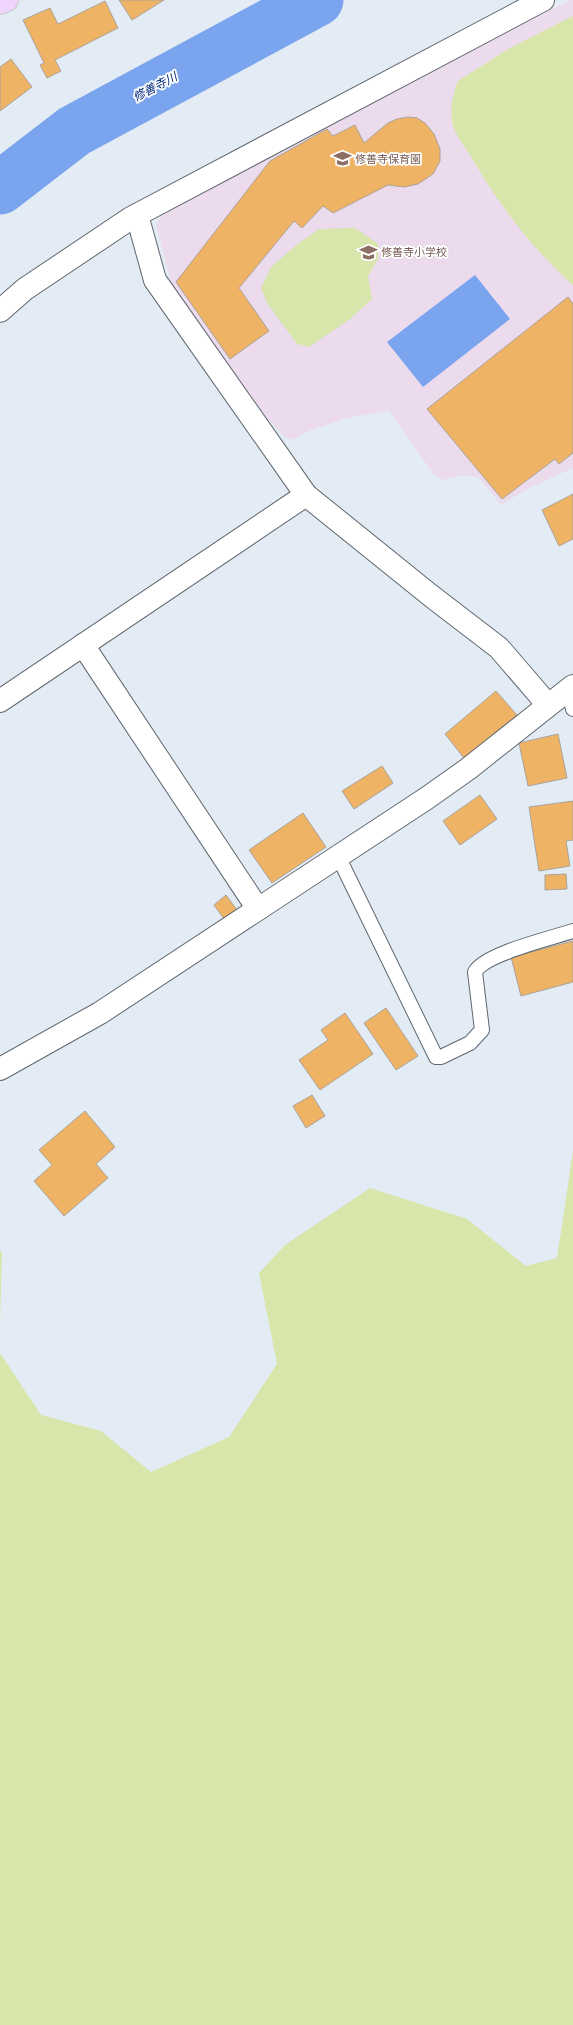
<svg xmlns="http://www.w3.org/2000/svg" width="573" height="2025" font-family="Helvetica,'Noto Sans JP',sans-serif">
  <style>
    .education { fill: #ebdbed }
    .green { fill: #d8e5ab }
    .water { fill: #7aa4ee }
    .lines { fill: none; stroke-linecap: round; stroke-linejoin: round }
    .river { stroke: #7aa4ee; stroke-width: 53 }
    .building { fill: #efb365; stroke: #aaa29a }
    .lane-casing { stroke: #5f676e; stroke-width: 16 }
    .street-casing { stroke: #5f676e; stroke-width: 24 }
    .primary-casing { stroke: #c9cacb; stroke-width: 24 }
    .lane { stroke: #fff; stroke-width: 14 }
    .street { stroke: #fff; stroke-width: 22 }
    .primary { stroke: #efd4fe; stroke-width: 22 }
    .labels { text-anchor: middle; dominant-baseline: central; stroke-width: 3.5; stroke-linejoin: round; paint-order: stroke }
    .education-label { font-size: 11px; fill: #785e54; stroke: #fff; text-anchor: start }
    .water-label { font-size: 12px; font-style: italic; fill: #00277a; stroke: #fff }
  </style>
  <rect width="100%" height="100%" fill="#e3ecf5"/>
  <polygon class="education" points="570,0 573,0 573,468 527,489 501,505 479,478 465,475 441,480 432,472 389,411 347,418 309,431 292,440 285,437 263,414 175,290 170,279 156,224 165,211 357,107"/>
  <g class="green">
    <path d="M573 16V285C532 249 497 202 470 155 464 146 456 135 453 126 449 110 453 95 458 81L508 49Z"/>
    <polygon points="355,228 378,244 378,259 368,276 372,299 350,319 309,347 297,344 267,303 261,288 271,267 295,246 319,229"/>
    <polygon points="573,1151 573,2025 0,2025 0,1353 41,1415 101,1431 151,1472 229,1437 277,1364 259,1273 285,1245 370,1188 467,1219 526,1266 557,1258"/>
    <polygon points="0,1251 2,1252 0,1324"/>
  </g>
  <polygon class="water" points="475,275 510,319 423,387 387,342"/>
  <g class="lines">
    <polyline class="river" points="0,188 74,131 317,0"/>
  </g>
  <g class="building">
    <polygon points="119,0 164,0 132,20"/>
    <polygon points="105,1 118,28 55,60 61,71 47,78 40,65 44,63 23,20 50,8 58,24"/>
    <polygon points="11,59 32,87 0,111 0,67"/>
    <polygon points="408,117 417,118 425,123 434,134 440,149 440,161 433,174 418,184 404,187 388,185 333,213 323,206 302,228 294,221 239,288 269,331 230,359 176,282 270,161 327,129 333,136 355,125 364,143 388,123 397,119"/>
    <polygon points="568,297 573,304 573,453 559,464 555,459 502,499 427,409"/>
    <polygon points="573,494 573,539 559,546 542,510"/>
    <polygon points="496,691 517,715 464,758 445,734"/>
    <polygon points="558,734 567,778 528,786 519,743"/>
    <polygon points="382,766 393,783 354,809 342,791"/>
    <polygon points="480,795 497,819 460,845 443,821"/>
    <polygon points="573,801 573,840 566,841 570,866 539,871 529,807"/>
    <polygon points="303,813 326,847 272,883 249,850"/>
    <polygon points="566,874 567,889 545,890 545,875"/>
    <polygon points="226,895 240,914 227,923 214,905"/>
    <polygon points="573,941 573,982 521,996 511,957"/>
    <polygon points="386,1008 418,1056 396,1070 364,1023"/>
    <polygon points="345,1013 373,1054 320,1090 299,1060 328,1040 321,1030"/>
    <polygon points="312,1095 325,1116 306,1128 293,1106"/>
    <polygon points="85,1111 115,1147 96,1164 108,1178 64,1216 34,1181 52,1165 39,1150"/>
  </g>
  <g class="lines">
    <defs>
      <g id="lane">
        <polyline points="568,689 573,709"/>
        <path d="M338 856 436 1057H441L470 1043 482 1030 475 972C484 954 552 938 573 931"/>
      </g>
      <g id="street">
        <polyline points="137,215 155,280 306,495 430,595 499,648 548,705"/>
        <polyline points="0,311 25,289 131,218 543,0"/>
        <polyline points="83,645 258,909"/>
        <polyline points="0,701 306,495"/>
        <polyline points="0,1069 100,1013 427,798 468,769 573,686"/>
      </g>
      <polyline id="primary" points="0,3 7,0"/>
    </defs>
    <use href="#lane" class="lane-casing"/>
    <use href="#street" class="street-casing"/>
    <use href="#primary" class="primary-casing"/>
    <use href="#lane" class="lane"/>
    <use href="#street" class="street"/>
    <use href="#primary" class="primary"/>
  </g>
  <defs>
    <symbol id="school-bare" viewBox="-9 -9 18 18"><path d="M0-5L7-2L0 1L-7-2ZM-4 1L0 2.5L4 1V4Q0 6-4 4Z" fill="#8d6e63" stroke="#fff" stroke-width="2.5" paint-order="stroke"/></symbol>
  </defs>
  <g fill-rule="evenodd">
    <use href="#school-bare" x="330" y="146" width="25" height="25"/>
    <use href="#school-bare" x="356" y="240" width="25" height="25"/>
  </g>
  <g class="labels">
    <g class="education-label">
      <text x="355" y="159">修善寺保育園</text>
      <text x="381" y="252">修善寺小学校</text>
    </g>
    <g class="water-label">
      <text transform="translate(155 87) rotate(-28)">修善寺川</text>
    </g>
  </g>
</svg>
